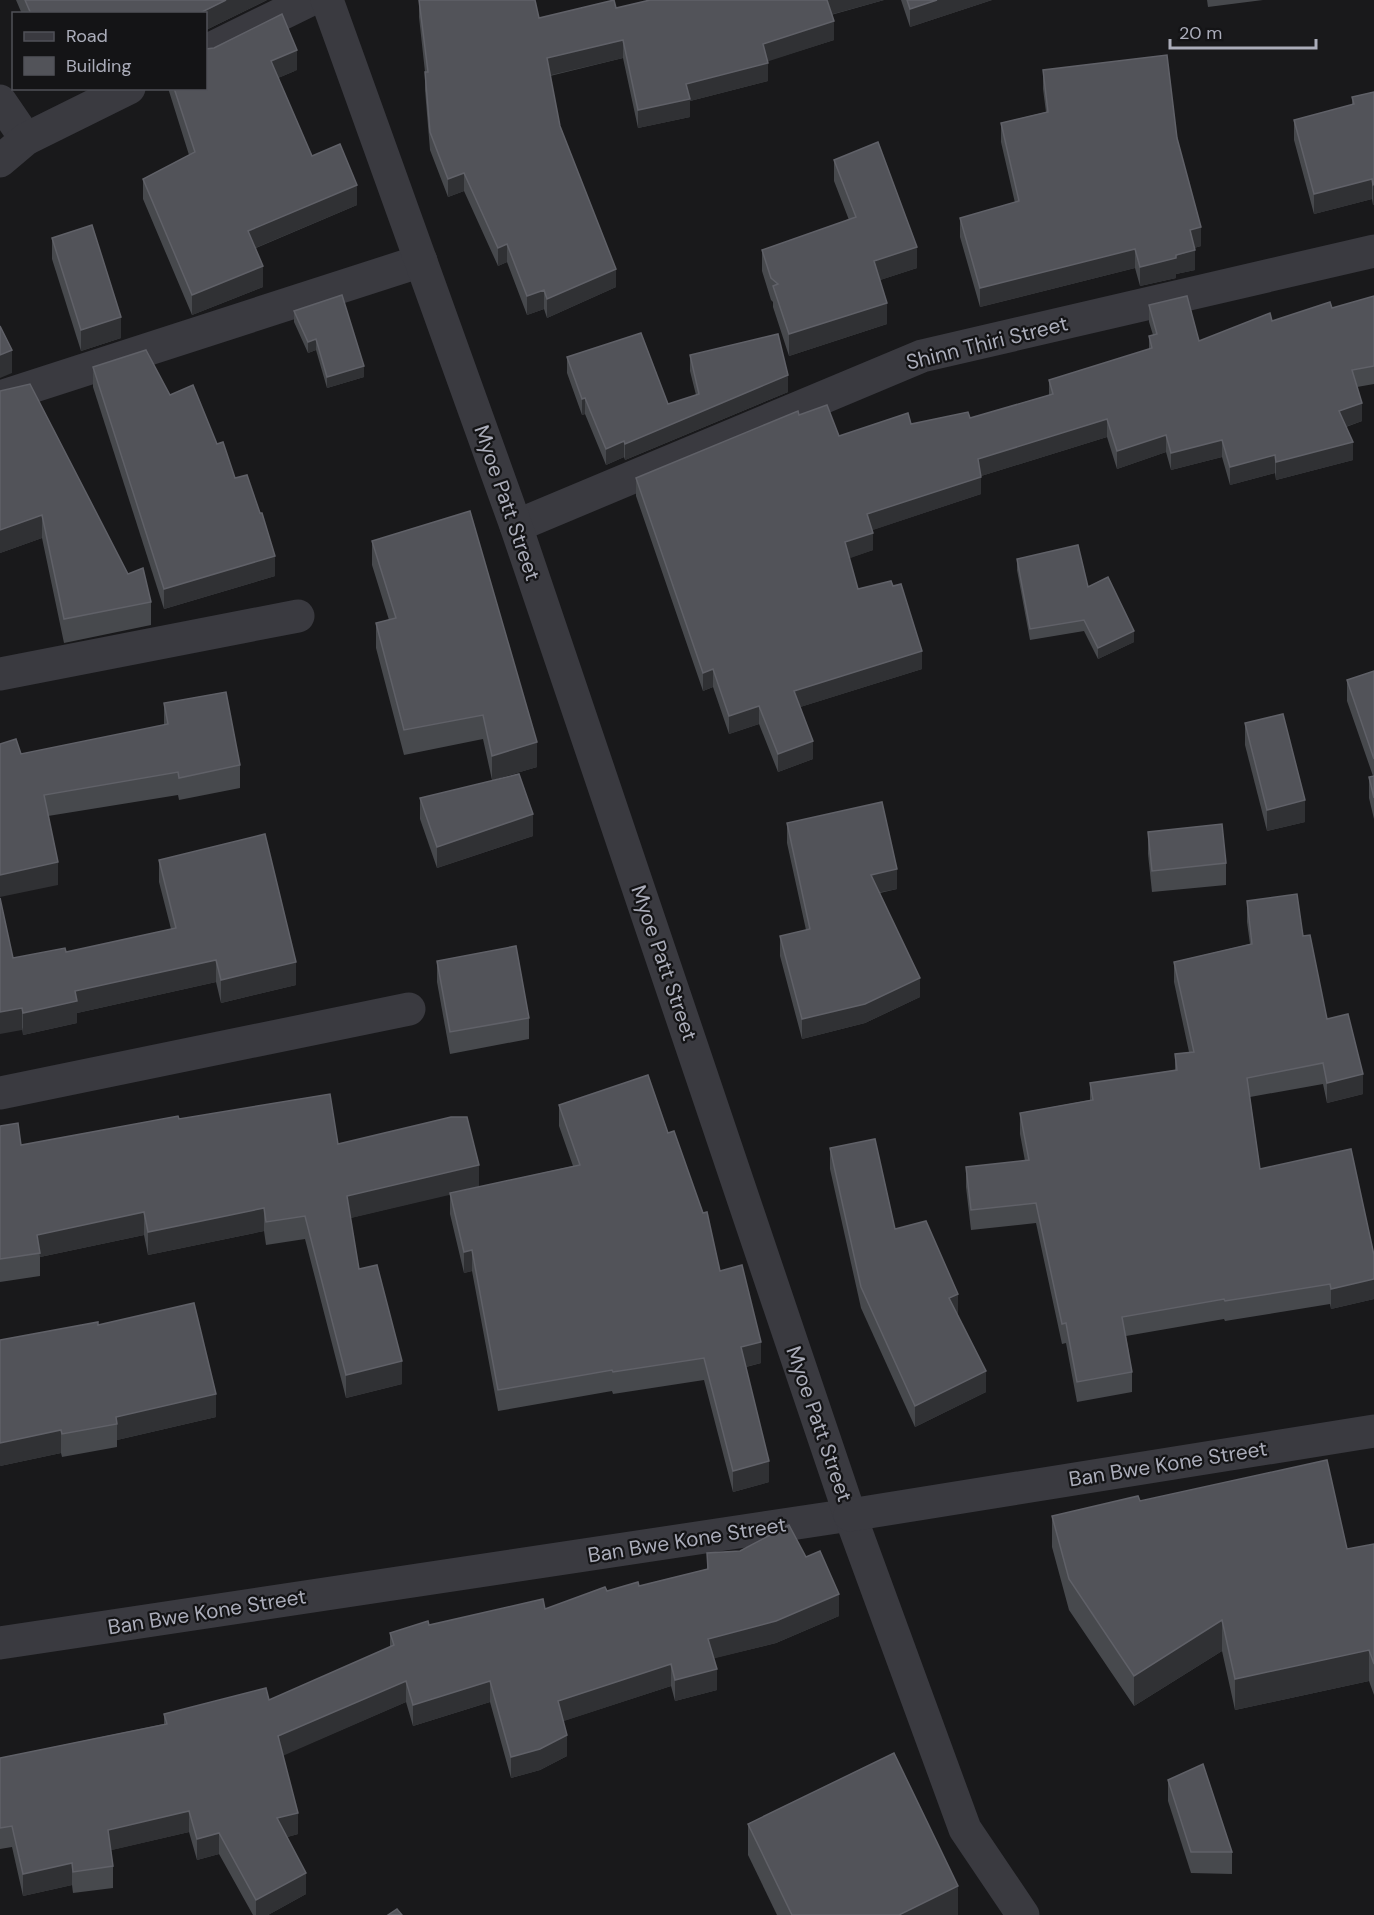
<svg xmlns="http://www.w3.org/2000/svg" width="1374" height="1915" font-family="'DM Sans',sans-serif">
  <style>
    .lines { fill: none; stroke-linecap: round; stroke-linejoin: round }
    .minor { stroke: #3a3a40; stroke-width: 33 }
    .tertiary { stroke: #3a3a40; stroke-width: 33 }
    .wall { fill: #47494d }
    .shaded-wall { fill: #303134 }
    .building { fill: #525359; stroke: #606168; stroke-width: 1.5 }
    .labels { text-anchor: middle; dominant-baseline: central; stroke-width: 4.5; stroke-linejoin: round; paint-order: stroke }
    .street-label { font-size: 21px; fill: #abadba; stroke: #141416 }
  </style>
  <rect width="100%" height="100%" fill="#19191b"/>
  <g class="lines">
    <g class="minor">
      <polyline points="206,51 310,0"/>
      <polyline points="0,101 26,139"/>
      <polyline points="0,161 26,139 129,88"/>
      <polyline points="0,397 421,261"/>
      <polyline points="516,526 922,356 1374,251"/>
      <polyline points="0,674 298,616"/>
      <polyline points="0,1093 409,1009"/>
      <polyline points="0,1643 850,1515"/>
    </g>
    <g class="tertiary">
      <polyline points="327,0 516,526 850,1515 965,1829 1023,1915"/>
      <polyline points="850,1515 1374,1431"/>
    </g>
  </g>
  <g class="wall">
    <polygon points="16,0 267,0 206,30 206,14 22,14"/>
    <polygon points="419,0 539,18 616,8 650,0 884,0 831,15 834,40 767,61 768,81 690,101 690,117 638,128 623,58 550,76 560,126 616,287 547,318 544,309 527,315 507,262 498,266 464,191 448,197 430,150 425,90 425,72 419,17"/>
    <polygon points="901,0 992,0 910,27"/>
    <polygon points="1207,0 1263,0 1208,7"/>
    <polygon points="297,70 278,78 312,156 357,205 256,248 263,287 192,315 143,199 143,179 189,155 168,88 206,88"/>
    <polygon points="1043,70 1177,138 1201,246 1194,248 1195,270 1176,274 1176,278 1140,286 1135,268 980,307 960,237 960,218 1015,203 1001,142 1001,123 1046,112 1043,89"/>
    <polygon points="1374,92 1373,205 1372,199 1314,214 1294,140 1294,120 1352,105 1352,97"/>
    <polygon points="834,160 917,268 880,280 887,324 789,356 773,307 773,302 771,300 762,271 762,250 849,220 834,181"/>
    <polygon points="52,238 121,338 81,351 52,259"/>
    <polygon points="1374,296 1374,384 1357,387 1362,421 1346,427 1353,460 1276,480 1275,473 1230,485 1222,457 1171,470 1166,452 1117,469 1107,437 981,476 981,494 872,530 873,550 849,558 858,589 922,669 800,707 813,759 778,772 759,724 729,734 713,687 703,691 636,496 636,478 799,415 839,436 911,424 970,418 1049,395 1049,380 1149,349 1149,336 1153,335 1149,322 1149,305 1199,341 1272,321 1332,308"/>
    <polygon points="294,311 364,377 327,388 316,350 308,353 294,322"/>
    <polygon points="690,355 788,392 625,460 624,457 606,465 585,414 582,415 567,373 567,357 668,404 696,395 690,371"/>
    <polygon points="93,367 170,395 217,444 235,478 275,576 164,609 93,387"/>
    <polygon points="0,391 128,574 151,602 151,625 64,643 42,538 0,553"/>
    <polygon points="372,541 537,767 492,780 483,739 404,755 376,648 376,623 389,620 372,565"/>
    <polygon points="1017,559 1088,587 1134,642 1098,659 1084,631 1030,640 1017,570"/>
    <polygon points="1374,671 1374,819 1369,798 1369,777 1373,776 1347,701 1347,680"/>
    <polygon points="164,703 240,765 240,788 179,800 178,795 48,816 58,885 21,754 164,725"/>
    <polygon points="1245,723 1305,822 1267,831 1245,745"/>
    <polygon points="420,798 533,836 437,868 420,819"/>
    <polygon points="787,823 897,889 880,893 920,997 865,1023 802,1039 780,956 780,936 806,930 787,843"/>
    <polygon points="1148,832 1226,863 1226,885 1152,892 1148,854"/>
    <polygon points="159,860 296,985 221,1003 216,982 77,1013 77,1023 23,1035 13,958 66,952 171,929 159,882"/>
    <polygon points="1247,901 1303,936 1327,1019 1363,1094 1327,1103 1323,1084 1250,1097 1260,1169 1374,1255 1374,1299 1331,1309 1330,1304 1225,1321 1224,1319 1126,1336 1132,1372 1132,1392 1077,1402 1066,1343 1062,1344 1036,1223 971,1230 966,1187 966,1167 1025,1161 1020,1134 1020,1113 1090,1100 1090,1083 1175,1070 1175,1054 1189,1052 1174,982 1174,962 1250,944 1247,922"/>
    <polygon points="437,961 529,1018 529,1039 450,1054 437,982"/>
    <polygon points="559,1105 668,1133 720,1271 761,1363 746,1367 769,1482 733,1492 704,1380 613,1394 612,1391 498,1411 472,1271 464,1273 450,1214 450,1194 350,1218 359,1269 402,1384 346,1398 305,1239 266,1245 264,1231 148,1255 144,1235 40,1257 40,1276 0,1282 0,1126 21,1145 179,1119 338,1144 479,1187 573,1166 559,1126"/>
    <polygon points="830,1148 895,1229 958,1315 986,1392 915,1427 861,1308 830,1169"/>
    <polygon points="98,1325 216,1417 117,1440 117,1447 62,1457 61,1453 0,1466"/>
    <polygon points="1140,1501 1347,1549 1374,1544 1374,1695 1369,1681 1235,1710 1222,1651 1134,1706 1069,1610 1052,1547 1052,1516"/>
    <polygon points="707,1553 806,1557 839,1616 776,1643 714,1658 717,1690 675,1701 671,1686 563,1721 567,1756 540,1770 511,1778 490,1702 413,1726 406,1702 283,1755 298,1834 287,1837 306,1894 268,1915 253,1915 219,1854 197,1860 189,1832 111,1850 113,1866 113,1888 73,1893 72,1885 23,1896 12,1847 0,1849 0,1758 164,1724 164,1714 269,1700 390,1647 390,1633 429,1625 545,1609 607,1591 639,1586 707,1569"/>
    <polygon points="1168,1780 1232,1852 1232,1874 1191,1873 1168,1801"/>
    <polygon points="748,1824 958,1915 777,1915 748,1855"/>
  </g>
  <g class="shaded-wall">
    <polygon points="226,0 267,0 206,30 206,14 198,14"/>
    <polygon points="826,0 884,0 826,16"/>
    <polygon points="937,0 992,0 910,27 910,9"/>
    <polygon points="834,21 834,40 763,63 763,44"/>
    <polygon points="623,40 623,58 547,76 547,58"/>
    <polygon points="297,50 297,70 271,81 271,61"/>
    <polygon points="768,63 768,81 690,101 690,117 638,128 638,110 686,84"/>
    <polygon points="464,173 464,191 448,197 448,179"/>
    <polygon points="1372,179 1372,199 1314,214 1314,194"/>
    <polygon points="1374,184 1374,205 1373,205 1373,185"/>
    <polygon points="357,185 357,205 248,251 248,231"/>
    <polygon points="1201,227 1201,246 1190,249 1190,230"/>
    <polygon points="507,244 507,262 498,266 498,248"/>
    <polygon points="917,247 917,268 874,282 874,261"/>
    <polygon points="1135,249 1135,268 980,307 980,288"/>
    <polygon points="1195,250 1195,270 1176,274 1176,278 1140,286 1140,267"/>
    <polygon points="263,266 263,287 192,315 192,295"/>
    <polygon points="616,269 616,287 547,318 547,299"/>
    <polygon points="544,290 544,309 527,315 527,296"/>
    <polygon points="887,303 887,324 789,356 789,334"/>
    <polygon points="121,317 121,338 81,351 81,330"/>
    <polygon points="316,339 316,350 308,353 308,342"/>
    <polygon points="12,350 12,373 0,378 0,355"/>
    <polygon points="364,366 364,377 327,388 327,377"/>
    <polygon points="788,375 788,392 625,460 625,444"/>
    <polygon points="585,398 585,414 582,415 582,399"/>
    <polygon points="1362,403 1362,421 1339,429 1339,411"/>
    <polygon points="1107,419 1107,437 978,477 978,459"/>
    <polygon points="1166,435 1166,452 1117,469 1117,451"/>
    <polygon points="1222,440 1222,457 1171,470 1171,453"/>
    <polygon points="624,441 624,457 606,465 606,449"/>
    <polygon points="1353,442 1353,460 1276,480 1276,462"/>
    <polygon points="1275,455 1275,473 1230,485 1230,467"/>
    <polygon points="981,477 981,494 867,532 867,514"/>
    <polygon points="42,515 42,538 0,553 0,530"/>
    <polygon points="873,533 873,550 845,560 845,542"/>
    <polygon points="275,556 275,576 164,609 164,589"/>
    <polygon points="1134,631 1134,642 1098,659 1098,648"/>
    <polygon points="922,651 922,669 794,709 794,691"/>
    <polygon points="713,669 713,687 703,691 703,673"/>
    <polygon points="759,706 759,724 729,734 729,716"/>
    <polygon points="813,741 813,759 778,772 778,754"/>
    <polygon points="537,742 537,767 492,780 492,756"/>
    <polygon points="1305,800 1305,822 1267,831 1267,810"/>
    <polygon points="533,814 533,836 437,868 437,847"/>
    <polygon points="58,862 58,885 0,897 0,875"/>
    <polygon points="897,869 897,889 871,894 871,875"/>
    <polygon points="216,960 216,982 77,1013 77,1023 23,1035 23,1013 75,991"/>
    <polygon points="296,962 296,985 221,1003 221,980"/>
    <polygon points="920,978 920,997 865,1023 802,1039 802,1019"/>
    <polygon points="22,1008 22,1030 0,1034 0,1012"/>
    <polygon points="1363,1074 1363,1094 1327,1103 1327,1083"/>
    <polygon points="479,1165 479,1188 347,1219 347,1196"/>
    <polygon points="264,1208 264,1231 148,1255 148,1232"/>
    <polygon points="144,1212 144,1235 40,1257 37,1235"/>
    <polygon points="472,1250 472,1271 464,1273 464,1252"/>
    <polygon points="1374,1279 1374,1299 1331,1309 1331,1289"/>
    <polygon points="958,1294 958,1315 949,1319 949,1298"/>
    <polygon points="761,1342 761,1363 741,1368 741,1347"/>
    <polygon points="402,1361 402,1384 346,1398 346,1375"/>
    <polygon points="986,1371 986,1392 915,1427 915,1406"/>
    <polygon points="216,1394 216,1417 117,1440 117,1424 116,1417"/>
    <polygon points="61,1430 61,1453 0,1466 0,1443"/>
    <polygon points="769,1461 769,1482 733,1492 733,1471"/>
    <polygon points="839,1594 839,1616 776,1643 708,1660 708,1639"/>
    <polygon points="1222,1620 1222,1651 1134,1706 1134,1676"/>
    <polygon points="1369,1650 1369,1681 1235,1710 1235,1679"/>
    <polygon points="671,1664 671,1686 558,1723 558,1701"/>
    <polygon points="717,1669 717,1690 675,1701 675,1680"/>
    <polygon points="406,1681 406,1702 278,1758 278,1736"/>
    <polygon points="490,1681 490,1702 413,1726 413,1705"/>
    <polygon points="567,1735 567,1756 540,1770 511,1778 511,1757"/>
    <polygon points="189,1811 189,1832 108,1851 108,1830"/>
    <polygon points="298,1813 298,1834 277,1840 277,1818"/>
    <polygon points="219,1833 219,1854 197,1860 197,1839"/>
    <polygon points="72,1863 72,1885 23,1896 23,1874"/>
    <polygon points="306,1873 306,1894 268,1915 256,1915 256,1900"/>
    <polygon points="958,1886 958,1915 899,1915"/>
  </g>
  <g class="building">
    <polygon points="25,0 226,0 198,14 31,14"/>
    <polygon points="419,0 535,0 539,18 614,0 616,8 650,0 827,0 834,21 763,44 768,63 686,84 690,99 638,110 623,40 547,58 560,126 616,269 547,299 544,290 527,296 507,244 498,248 464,173 448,179 430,132 425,72 428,72"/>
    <polygon points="907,0 937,0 910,9"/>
    <polygon points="282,14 297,50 271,61 312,156 340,144 357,185 248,231 263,266 192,295 143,179 195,152 174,88 206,88 206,49 214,48"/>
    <polygon points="1167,55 1177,138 1201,227 1190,230 1195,250 1176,255 1176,258 1140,267 1135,249 980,288 960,218 1019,201 1001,123 1048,112 1043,70"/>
    <polygon points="1374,92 1374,184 1373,185 1372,179 1314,194 1294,120 1354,104 1352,97"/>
    <polygon points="878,142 917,247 874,261 887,303 789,334 773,286 778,284 771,278 762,250 856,217 834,160"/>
    <polygon points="92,225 121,317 81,330 52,238"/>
    <polygon points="342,295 364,366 327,377 316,339 308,342 294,311"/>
    <polygon points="1187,296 1199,341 1270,313 1272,321 1330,302 1332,308 1374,296 1374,366 1352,370 1362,403 1339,411 1353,442 1276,462 1275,455 1230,467 1222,440 1171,453 1166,435 1117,451 1107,419 978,459 981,477 867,514 873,533 845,542 858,589 891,581 893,586 901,584 922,651 794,691 813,741 778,754 759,706 729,716 713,669 703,673 636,478 798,411 799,415 827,405 839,436 908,413 911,424 968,412 970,418 1053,394 1049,380 1152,348 1149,336 1157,334 1149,305"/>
    <polygon points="0,326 12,350 0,355"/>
    <polygon points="641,333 668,404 699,394 690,355 778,334 788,375 625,444 624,441 606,449 585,398 582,399 567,357"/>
    <polygon points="146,350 170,395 193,385 217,444 223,442 235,478 247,475 260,513 262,513 275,556 164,589 93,367"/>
    <polygon points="30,384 128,574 143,568 151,602 64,619 42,515 0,530 0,391"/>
    <polygon points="470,511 537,742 492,756 483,715 404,730 376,623 396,618 372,541"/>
    <polygon points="1078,545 1088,587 1108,577 1134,631 1098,648 1084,620 1030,629 1017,559"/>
    <polygon points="1374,671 1374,759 1347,680"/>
    <polygon points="226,692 240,765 179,778 178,772 44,795 58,862 0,875 0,744 16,739 21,754 168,724 164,703"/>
    <polygon points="1283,714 1305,800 1267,810 1245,723"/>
    <polygon points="519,774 533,814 437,847 420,798"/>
    <polygon points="1374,776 1374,798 1369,777"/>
    <polygon points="882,802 897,869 871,875 920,978 865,1004 802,1019 780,936 810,929 787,823"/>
    <polygon points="1222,824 1226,863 1152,871 1148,832"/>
    <polygon points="265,834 296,962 221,980 216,960 75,991 77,1001 23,1013 22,1008 0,1012 0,898 13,958 65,948 66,952 176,928 159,860"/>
    <polygon points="1297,894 1303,936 1310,935 1327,1019 1348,1014 1363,1074 1327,1083 1323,1063 1247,1078 1260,1169 1351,1149 1374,1255 1374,1279 1331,1289 1330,1284 1225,1301 1224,1299 1122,1317 1132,1372 1077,1382 1066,1323 1062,1324 1036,1203 971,1210 966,1167 1029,1160 1020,1113 1093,1100 1090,1083 1177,1070 1175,1054 1194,1052 1174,962 1252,944 1247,901"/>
    <polygon points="516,946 529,1018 450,1032 437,961"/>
    <polygon points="648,1075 668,1133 674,1131 703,1213 707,1212 720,1271 742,1265 761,1342 741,1347 769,1461 733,1471 704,1358 613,1372 612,1370 498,1390 472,1250 464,1252 450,1193 580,1165 559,1105"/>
    <polygon points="330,1094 338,1144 451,1117 467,1117 479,1165 347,1196 359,1269 377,1265 402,1361 346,1375 305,1216 266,1222 264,1208 148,1232 144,1212 37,1235 40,1253 0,1259 0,1126 18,1123 21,1145 178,1116 179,1119"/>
    <polygon points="875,1139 895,1229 926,1221 958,1294 949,1298 986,1371 915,1406 861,1287 830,1148"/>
    <polygon points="194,1303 216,1394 116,1417 117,1424 62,1434 61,1430 0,1443 0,1340 98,1322 98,1325"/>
    <polygon points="1327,1460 1347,1549 1374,1544 1374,1664 1369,1650 1235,1679 1222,1620 1134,1676 1069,1579 1052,1516 1138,1496 1140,1501"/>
    <polygon points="789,1525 806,1557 820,1551 839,1594 776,1621 708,1639 717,1669 675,1680 671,1664 558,1701 567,1735 540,1749 511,1757 490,1681 413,1705 406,1681 278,1736 298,1813 277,1818 306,1873 256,1900 219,1833 197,1839 189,1811 108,1830 113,1866 73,1872 72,1863 23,1874 12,1826 0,1828 0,1758 167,1724 164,1714 266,1688 269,1700 394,1645 390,1633 428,1621 429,1625 543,1599 545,1609 605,1587 607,1591 638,1582 639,1586 708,1569 707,1553 740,1551"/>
    <polygon points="894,1753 958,1886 899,1915 792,1915 748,1824"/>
    <polygon points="1203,1764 1232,1852 1191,1852 1168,1780"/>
    <polygon points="397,1909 402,1915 388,1915"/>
  </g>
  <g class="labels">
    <g class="street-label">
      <text transform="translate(987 343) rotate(-14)">Shinn Thiri Street</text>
      <text transform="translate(507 503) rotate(71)">Myoe Patt Street</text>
      <text transform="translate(664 963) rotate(71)">Myoe Patt Street</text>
      <text transform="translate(819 1424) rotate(71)">Myoe Patt Street</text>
      <text transform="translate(1168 1464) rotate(-9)">Ban Bwe Kone Street</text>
      <text transform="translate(687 1540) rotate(-9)">Ban Bwe Kone Street</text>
      <text transform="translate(207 1612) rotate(-9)">Ban Bwe Kone Street</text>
    </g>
  </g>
  <rect x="12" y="12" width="195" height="78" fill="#141416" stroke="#505158" stroke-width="1.5"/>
  <rect x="24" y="32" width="30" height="9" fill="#3a3a40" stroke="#505158" stroke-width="1.5"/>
  <text x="66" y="42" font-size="18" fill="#abadba">Road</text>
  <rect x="24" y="57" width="30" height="18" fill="#525359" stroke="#505158" stroke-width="1.5"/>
  <text x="66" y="72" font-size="18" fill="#abadba">Building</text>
  <path d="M1170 39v9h146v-9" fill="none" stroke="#abadba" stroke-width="3"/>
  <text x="1179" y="39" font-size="18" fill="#abadba" stroke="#141416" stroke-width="4.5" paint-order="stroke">20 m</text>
</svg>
